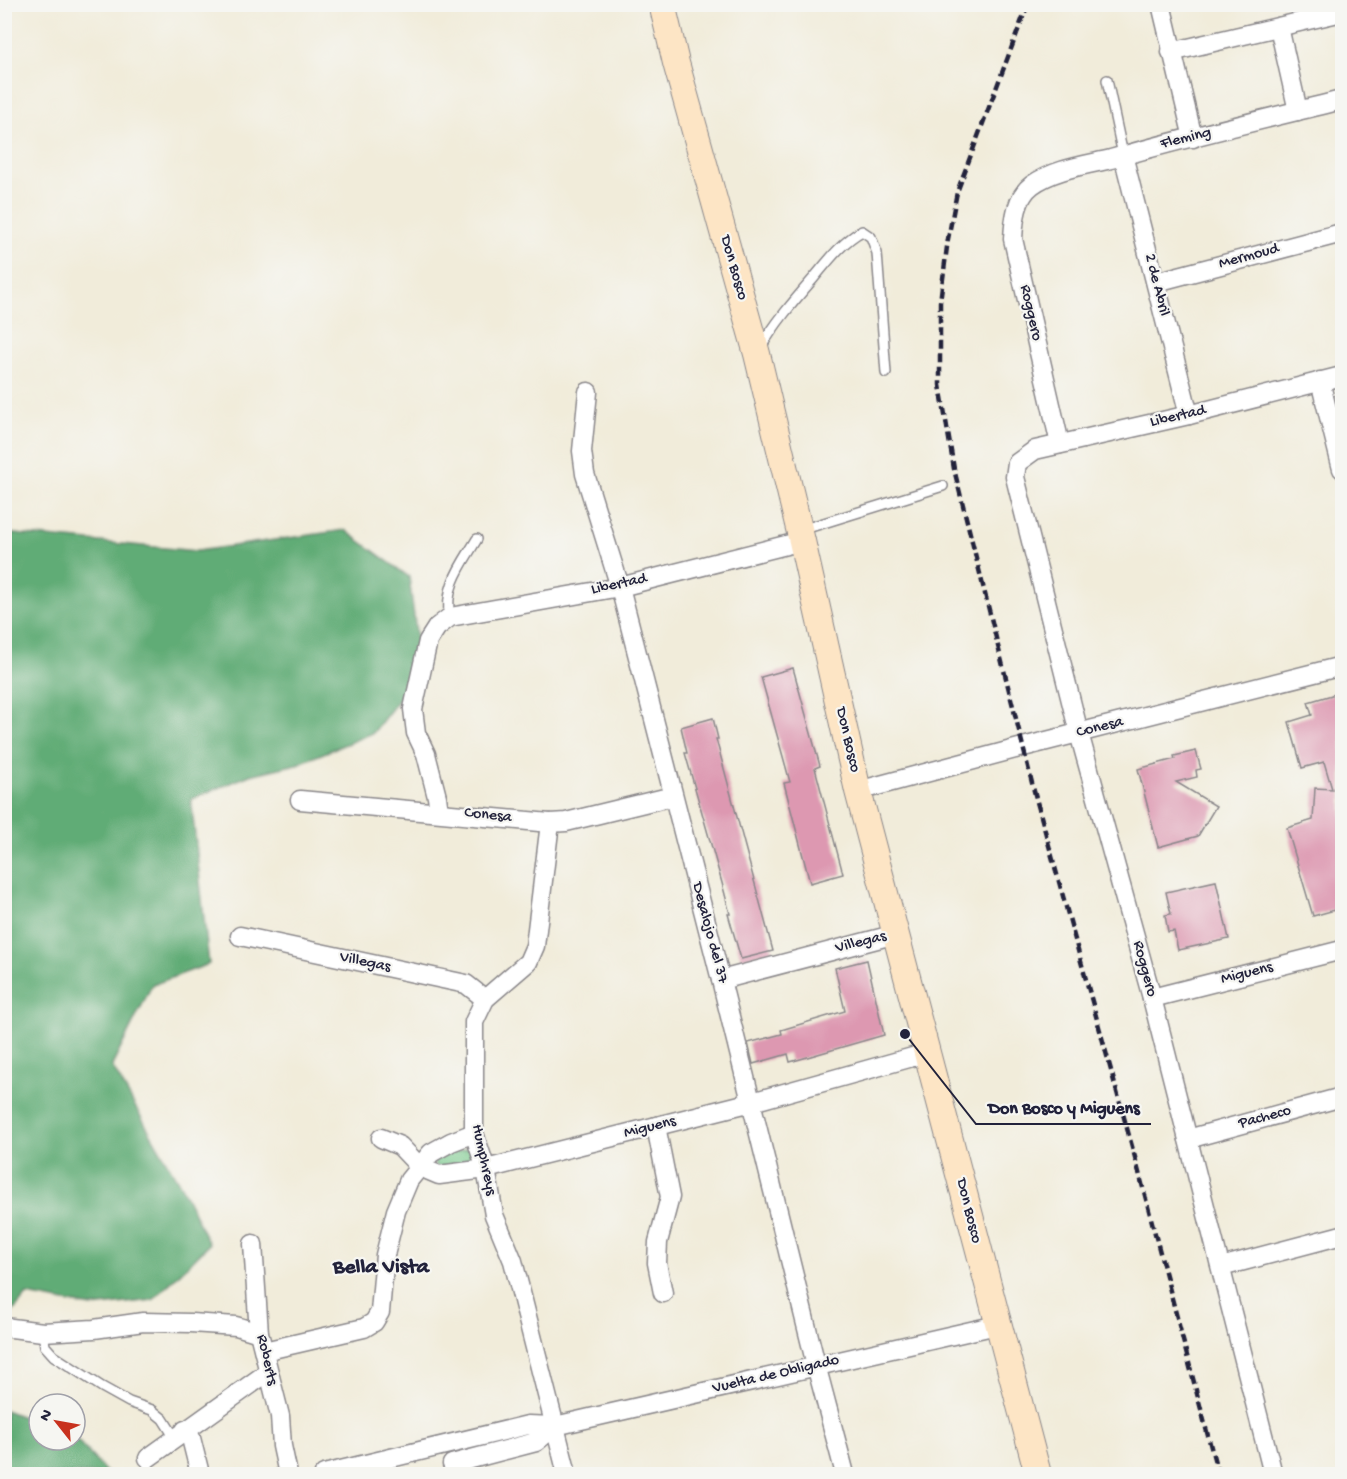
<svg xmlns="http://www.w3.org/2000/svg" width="1347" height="1479" font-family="'Gochi Hand',sans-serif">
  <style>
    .green { fill: #76c88a; stroke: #4c7562; stroke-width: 1.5 }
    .forest { fill: #60ac76; stroke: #416758; stroke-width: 1.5 }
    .building { fill: #dd98b1 }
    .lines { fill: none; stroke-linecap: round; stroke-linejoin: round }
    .lane-casing { stroke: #8a878a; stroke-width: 12 }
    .street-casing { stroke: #8a878a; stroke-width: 21 }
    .secondary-casing { stroke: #8a878a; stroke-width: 28 }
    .lane { stroke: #fff; stroke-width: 9 }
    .street { stroke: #fff; stroke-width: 18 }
    .secondary { stroke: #fde5c5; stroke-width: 26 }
    .rail { stroke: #22223b; stroke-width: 4.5; stroke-dasharray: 9 4.5; stroke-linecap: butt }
    .labels { text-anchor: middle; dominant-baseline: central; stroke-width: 4.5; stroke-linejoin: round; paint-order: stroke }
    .street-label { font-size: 16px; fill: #22223b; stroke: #f6f6f2 }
    .district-label { font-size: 22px; font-weight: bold; fill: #22223b; stroke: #f6f6f2 }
    .leader { fill: none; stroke: #22223b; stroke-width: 2 }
    .callout-dot { fill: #22223b; stroke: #f6f6f2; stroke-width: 2 }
    .callout-label { font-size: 18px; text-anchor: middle; font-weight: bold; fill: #22223b; stroke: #f6f6f2; stroke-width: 4.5; stroke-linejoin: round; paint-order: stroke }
  </style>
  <rect width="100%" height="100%" fill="#f6f6f2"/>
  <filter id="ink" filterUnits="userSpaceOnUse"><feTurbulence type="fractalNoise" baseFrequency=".0167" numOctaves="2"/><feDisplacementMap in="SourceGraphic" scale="12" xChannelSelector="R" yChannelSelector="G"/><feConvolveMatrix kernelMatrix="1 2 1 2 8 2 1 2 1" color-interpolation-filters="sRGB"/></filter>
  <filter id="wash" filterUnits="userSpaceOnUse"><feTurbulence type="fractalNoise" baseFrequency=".008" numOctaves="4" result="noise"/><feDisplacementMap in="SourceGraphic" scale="24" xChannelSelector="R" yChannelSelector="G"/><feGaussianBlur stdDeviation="1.35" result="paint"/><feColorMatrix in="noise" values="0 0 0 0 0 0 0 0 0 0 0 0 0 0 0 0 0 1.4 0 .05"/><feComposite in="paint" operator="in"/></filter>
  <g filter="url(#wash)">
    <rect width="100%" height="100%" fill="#f1ecda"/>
    <polygon class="green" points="471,1147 475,1162 438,1168 433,1163 437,1158"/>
    <g class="forest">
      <polygon points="345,530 409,577 421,671 373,733 297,764 250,775 191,799 209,964 152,985 112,1066 182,1188 209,1244 153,1300 92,1307 27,1295 5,1321 5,533 197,551"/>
      <polygon points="5,1410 39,1423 39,1440 75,1440 75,1438 108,1474 5,1474"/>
    </g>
    <g id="blocks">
      <g class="building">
        <polygon points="793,668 820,766 815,768 843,874 810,883 784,783 790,782 761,677"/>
        <polygon points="1342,692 1342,908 1313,916 1287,828 1313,820 1315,788 1332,789 1324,762 1302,768 1289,722 1312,715 1308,702"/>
        <polygon points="713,718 718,739 716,739 773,951 741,959 728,914 730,914 722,883 685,753 687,753 681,727"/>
        <polygon points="1196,751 1201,769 1196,770 1197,777 1176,782 1216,806 1198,836 1158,847 1138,769 1175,759 1174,756"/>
        <polygon points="1216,881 1229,939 1178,950 1174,931 1168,932 1165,915 1171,914 1166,892"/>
        <polygon points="867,960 884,1035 790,1062 788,1054 753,1064 748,1043 782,1034 781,1030 845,1011 835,968"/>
      </g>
    </g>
  </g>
  <g filter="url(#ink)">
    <use href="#blocks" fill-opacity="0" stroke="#8a878a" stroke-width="1.5"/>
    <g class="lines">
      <defs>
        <g id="lane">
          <polyline points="1107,80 1123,155"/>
          <path d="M760 349C775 323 793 302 813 279 828 261 842 242 862 231L871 237 877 253 886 373"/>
          <polyline points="801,530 943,486"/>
          <path d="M450 617C443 587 463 563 477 539"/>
          <polyline points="43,1332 45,1346 54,1356 102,1387 129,1402 152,1410 163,1419 175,1438"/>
          <polyline points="148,1458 148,1474"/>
        </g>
        <g id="street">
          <polyline points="1161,4 1193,138"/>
          <polyline points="1279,27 1298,111"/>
          <polyline points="1171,52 1338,13"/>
          <polyline points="1123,155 1189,415"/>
          <polyline points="1156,282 1342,233"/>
          <polyline points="1320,381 1342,469"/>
          <polyline points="588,392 582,451 585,474 620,587 721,980 816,1365 845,1474"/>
          <path d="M1060 444 1013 239C1014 220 1016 197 1032 185 1054 169 1086 165 1111 159 1187 137 1265 119 1342 100"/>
          <polyline points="858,791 1023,747 1342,666"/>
          <polyline points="300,800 550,823 566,822 673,796"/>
          <polyline points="439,812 437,797 426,754 416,733 413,709 428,641 437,627 450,617 620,587 802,541"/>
          <polyline points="550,823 535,946 528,962 485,999 474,1022 474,1133 486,1169 494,1215 513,1261 567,1474"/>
          <polyline points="240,936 466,984 485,999"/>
          <polyline points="721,980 896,934"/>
          <polyline points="1152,998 1342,950"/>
          <polyline points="656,1126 670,1197 658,1242 657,1263 663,1293"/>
          <polyline points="381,1138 400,1146 420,1167 439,1175 486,1169 752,1102 927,1053"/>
          <polyline points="1188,1139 1342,1097"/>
          <polyline points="253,1244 259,1333 280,1416 282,1446 288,1474"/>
          <polyline points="1221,1267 1342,1235"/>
          <polyline points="4,1327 43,1332 94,1329 143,1322 191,1323 236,1326 259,1333"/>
          <polyline points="264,1351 364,1328 374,1322 380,1312 385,1255 396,1211 409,1180 431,1153 451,1142 474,1133"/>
          <polyline points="555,1426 997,1325"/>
          <polyline points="185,1430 191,1438 200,1474"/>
          <polyline points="148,1458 268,1372"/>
          <polyline points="324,1474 528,1425 555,1426 536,1442 452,1464"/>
          <polyline points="1273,1474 1152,998 1079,733 1015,477 1017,463 1035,450 1189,415 1342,376"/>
        </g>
        <polyline id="secondary" points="662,4 676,63 757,354 802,541 858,791 1038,1474"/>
      </defs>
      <use href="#lane" class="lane-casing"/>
      <use href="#street" class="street-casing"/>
      <use href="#secondary" class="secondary-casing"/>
      <use href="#lane" class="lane"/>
      <use href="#street" class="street"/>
      <use href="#secondary" class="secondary"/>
      <polyline class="rail" points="1028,4 957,192 948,239 940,302 940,385 954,469 1034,791 1136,1161 1218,1474"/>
    </g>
  </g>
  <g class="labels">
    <g class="street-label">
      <text transform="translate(1186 139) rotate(-14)">Fleming</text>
      <text transform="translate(1249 257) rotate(-15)">Mermoud</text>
      <text transform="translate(733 268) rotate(74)">Don Bosco</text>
      <text transform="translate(1156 285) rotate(76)">2 de Abril</text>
      <text transform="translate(1030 313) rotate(77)">Roggero</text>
      <text transform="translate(1178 417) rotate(-13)">Libertad</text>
      <text transform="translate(619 585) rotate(-12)">Libertad</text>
      <text transform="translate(1100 728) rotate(-14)">Conesa</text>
      <text transform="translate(847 740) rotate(77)">Don Bosco</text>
      <text transform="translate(488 816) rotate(6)">Conesa</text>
      <text transform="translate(709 933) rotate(75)">Desalojo del 37</text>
      <text transform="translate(861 943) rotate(-14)">Villegas</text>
      <text transform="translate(365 963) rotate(12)">Villegas</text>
      <text transform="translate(1144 969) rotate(75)">Roggero</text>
      <text transform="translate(1247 974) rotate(-14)">Miguens</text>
      <text transform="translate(1265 1118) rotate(-15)">Pacheco</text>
      <text transform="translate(650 1128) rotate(-14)">Miguens</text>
      <text transform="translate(483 1160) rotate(78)">Humphreys</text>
      <text transform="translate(968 1211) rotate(76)">Don Bosco</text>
      <text transform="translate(266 1360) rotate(77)">Roberts</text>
      <text transform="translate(776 1375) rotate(-13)">Vuelta de Obligado</text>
    </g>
    <g class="district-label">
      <text x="381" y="1268">Bella Vista</text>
    </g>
  </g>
  <path class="leader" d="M905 1034L976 1124H1151"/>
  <circle class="callout-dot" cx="905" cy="1034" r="6"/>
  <g class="callout-label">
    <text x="1064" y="1113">Don Bosco y Miguens</text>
  </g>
  <rect width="1347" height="1479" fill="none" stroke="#f6f6f2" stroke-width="24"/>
  <g transform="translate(57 1422) rotate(301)"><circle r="28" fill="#f6f6f2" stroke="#a1a1a9" stroke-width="1.5"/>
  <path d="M0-4.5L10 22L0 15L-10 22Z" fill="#c8321e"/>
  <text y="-9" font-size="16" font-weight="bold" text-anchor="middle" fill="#22223b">N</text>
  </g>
</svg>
